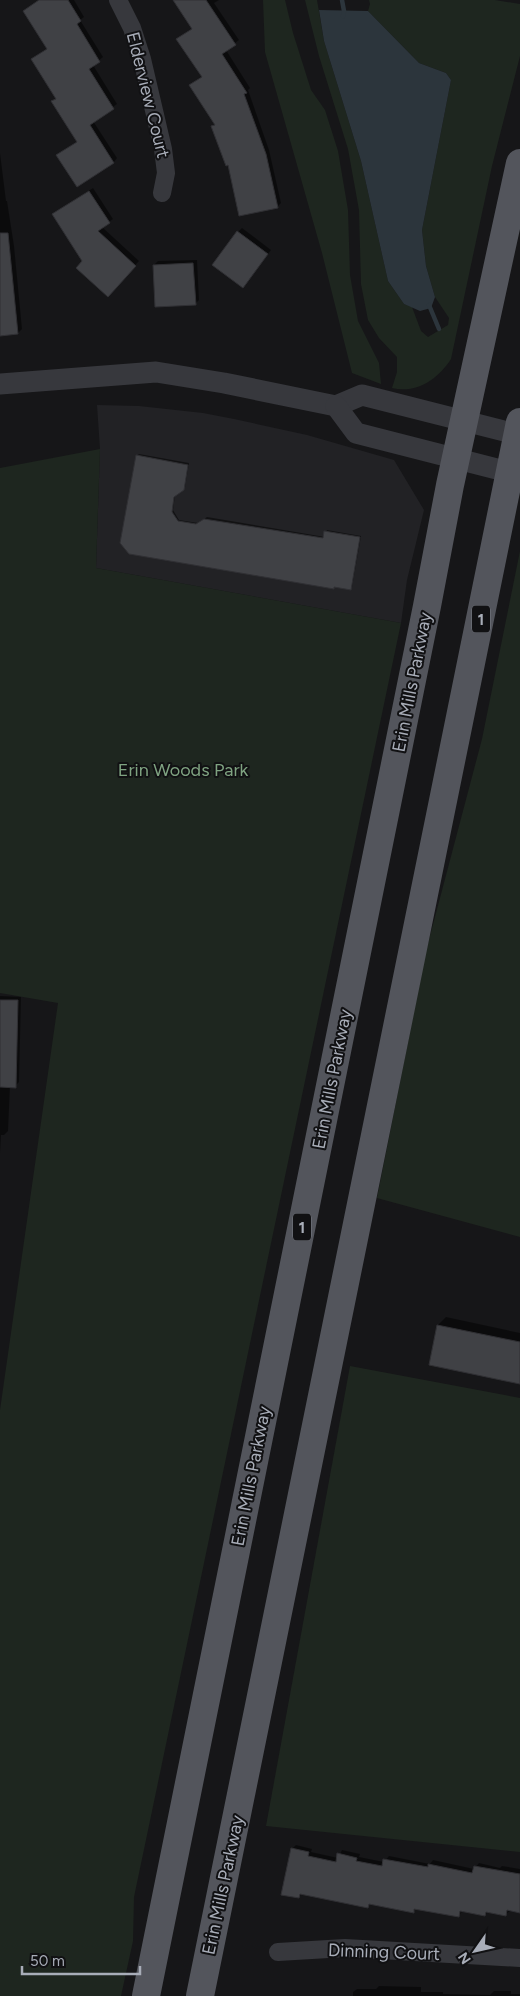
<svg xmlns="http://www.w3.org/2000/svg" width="520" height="1996" font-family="Figtree,sans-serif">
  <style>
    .built { fill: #222225 }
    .green { fill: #1e261f }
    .water { fill: #2c353c }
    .shadow { fill: #0007 }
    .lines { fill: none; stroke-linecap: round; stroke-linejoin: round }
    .stream { stroke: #2c353c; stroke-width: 4.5 }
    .building { fill: #404145; stroke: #303034 }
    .minor { stroke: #37383d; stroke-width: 18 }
    .tertiary { stroke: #37383d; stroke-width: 21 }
    .primary { stroke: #53555c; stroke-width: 28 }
    .labels { text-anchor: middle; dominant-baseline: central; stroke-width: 4; stroke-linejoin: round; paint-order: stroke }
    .shield { fill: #111113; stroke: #7b7e86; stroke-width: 1 }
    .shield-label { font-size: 16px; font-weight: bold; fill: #a8adb8 }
    .street-label { font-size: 18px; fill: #a8adb8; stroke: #111113 }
    .park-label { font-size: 18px; fill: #7fa381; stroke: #111113 }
  </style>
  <rect width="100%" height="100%" fill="#161618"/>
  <polygon class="built" points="97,405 139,406 203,413 234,419 307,435 394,460 424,510 407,580 401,623 96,568 100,449"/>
  <g class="green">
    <polygon points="263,0 285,0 293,33 311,90 325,110 338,151 348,210 350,275 358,321 379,363 381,384 352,373 322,253 265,52"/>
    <path d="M305 0H317L324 41 361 161 388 281 404 304 412 307 421 331 428 337 448 325 449 318 435 297 426 266 422 230 451 80 446 73 419 63 368 11 370 4 369 0H495L520 4V56L492 166 451 359C438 379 417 394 392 388L397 372V357L379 338 368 320 361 284 359 210 348 149 319 56Z"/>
    <polygon points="100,449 96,568 401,623 134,1897 133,1941 121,1996 0,1996 0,1410 58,1003 0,993 0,468"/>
    <polygon points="520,551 520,1237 377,1198 426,951 482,739"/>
    <polygon points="350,1366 520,1398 520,1852 266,1826"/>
  </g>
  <polygon class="water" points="319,10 368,11 419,63 446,73 451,80 422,230 426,266 435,297 431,308 420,311 404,304 388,281 361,161 324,41"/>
  <g class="shadow">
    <polygon points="39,0 74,0 84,17 80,20 103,57 93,65 117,104 93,121 117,158 114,162 58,155 78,141 53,102 57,98 36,56 48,48 24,11"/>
    <polygon points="174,0 219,0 214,3 239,40 226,50 250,88 248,90 269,150 281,203 277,207 229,163 213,126 216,123 195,82 203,76 193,28"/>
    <polygon points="0,153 6,201 7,201 14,246 22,329 18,333 0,335"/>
    <polygon points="93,188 113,219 102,227 139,261 107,295 54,214"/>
    <polygon points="242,228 271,250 247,282 238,232"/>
    <polygon points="197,260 199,300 195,304 154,265 158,261"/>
    <polygon points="139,454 189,463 185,487 175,495 173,510 179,520 198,523 207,517 325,537 327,530 361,536 352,587 351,589 335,586 334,587 130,553 137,456"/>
    <polygon points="0,996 21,997 19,1082 15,1086 10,1086 8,1131 4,1135 1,1135 0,1153"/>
    <polygon points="446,1317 520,1333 520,1383 438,1325"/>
    <polygon points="296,1845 312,1849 311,1852 338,1858 342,1850 360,1854 359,1857 384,1862 389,1856 430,1864 433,1860 474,1869 479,1863 500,1868 502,1866 520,1869 520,1911 510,1911 506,1914 489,1911 485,1915 463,1910 459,1916 416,1908 413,1912 371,1903 367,1906 303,1893 299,1897 292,1849"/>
    <polygon points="379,1986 421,1987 421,1992 443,1992 443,1994 490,1995 494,1991 511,1991 511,1994 520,1994 520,1996 353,1996 353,1992 357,1989 376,1989"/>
  </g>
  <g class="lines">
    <g class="stream">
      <polyline points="342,0 344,11 343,16"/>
      <polyline points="429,305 439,329"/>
    </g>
  </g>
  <g class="building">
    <polygon points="39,0 68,0 81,21 77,24 100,62 89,69 114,109 90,125 114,163 77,187 56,155 77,142 51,101 56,99 31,59 47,49 23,11"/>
    <polygon points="173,0 206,0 236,45 222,54 247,93 244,94 266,154 278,208 239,216 228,165 226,166 211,126 215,125 189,85 202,77 176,39 192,29"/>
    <polygon points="89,191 110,223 98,231 136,266 108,297 76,268 82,261 52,214"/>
    <polygon points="237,231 268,254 243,288 212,265"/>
    <polygon points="0,233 8,233 18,334 0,336"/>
    <polygon points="193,263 196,305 155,307 153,265"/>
    <polygon points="136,455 188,465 184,490 174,497 172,512 178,521 196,524 204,519 323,538 324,531 360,537 351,590 334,587 334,589 129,554 120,543"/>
    <polygon points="0,1000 18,1000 16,1088 0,1087"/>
    <polygon points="437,1325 520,1342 520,1384 429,1365"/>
    <polygon points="291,1848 309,1852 308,1856 336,1862 337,1853 357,1858 356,1861 382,1866 383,1859 428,1867 428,1864 472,1873 474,1866 520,1874 520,1913 507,1910 506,1916 486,1912 485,1916 460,1911 459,1917 414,1909 414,1913 369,1904 368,1908 300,1894 299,1898 281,1895"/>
  </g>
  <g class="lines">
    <g class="minor">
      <polyline points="118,0 132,28 142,59 163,149 166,173 162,193"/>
      <polyline points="278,1952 345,1948 520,1958"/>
    </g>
    <g class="tertiary">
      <polyline points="0,384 156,372 224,383 336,406 362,395 520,435"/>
      <polyline points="336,406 356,433 520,475"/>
    </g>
    <g class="primary">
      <polyline points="146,1996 427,606 450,485 520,163"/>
      <polyline points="200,1996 520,422"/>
    </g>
  </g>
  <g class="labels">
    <g class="shield">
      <rect x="472" y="605.5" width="18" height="27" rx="4"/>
      <rect x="293" y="1213.5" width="18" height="27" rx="4"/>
    </g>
    <g class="shield-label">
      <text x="481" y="619">1</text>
      <text x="302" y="1227">1</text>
    </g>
    <g class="street-label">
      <text transform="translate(148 95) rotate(76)">Elderview Court</text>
      <text transform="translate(412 682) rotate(-79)">Erin Mills Parkway</text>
      <text transform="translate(332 1079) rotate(-79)">Erin Mills Parkway</text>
      <text transform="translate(251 1476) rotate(-79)">Erin Mills Parkway</text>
      <text transform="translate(223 1885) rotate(-78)">Erin Mills Parkway</text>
      <text transform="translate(384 1952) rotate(2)">Dinning Court</text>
    </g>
    <g class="park-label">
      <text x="183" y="770">Erin Woods Park</text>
    </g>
  </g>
  <g transform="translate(475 1951) rotate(236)" stroke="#111113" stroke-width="4" paint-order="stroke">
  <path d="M0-4L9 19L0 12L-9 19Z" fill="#a8adb8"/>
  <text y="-8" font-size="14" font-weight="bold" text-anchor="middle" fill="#a8adb8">N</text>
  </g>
  <path d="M22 1966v8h118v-8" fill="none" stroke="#a8adb8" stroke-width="2.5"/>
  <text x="30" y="1966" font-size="15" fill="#a8adb8" stroke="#111113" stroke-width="4" paint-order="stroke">50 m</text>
</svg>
